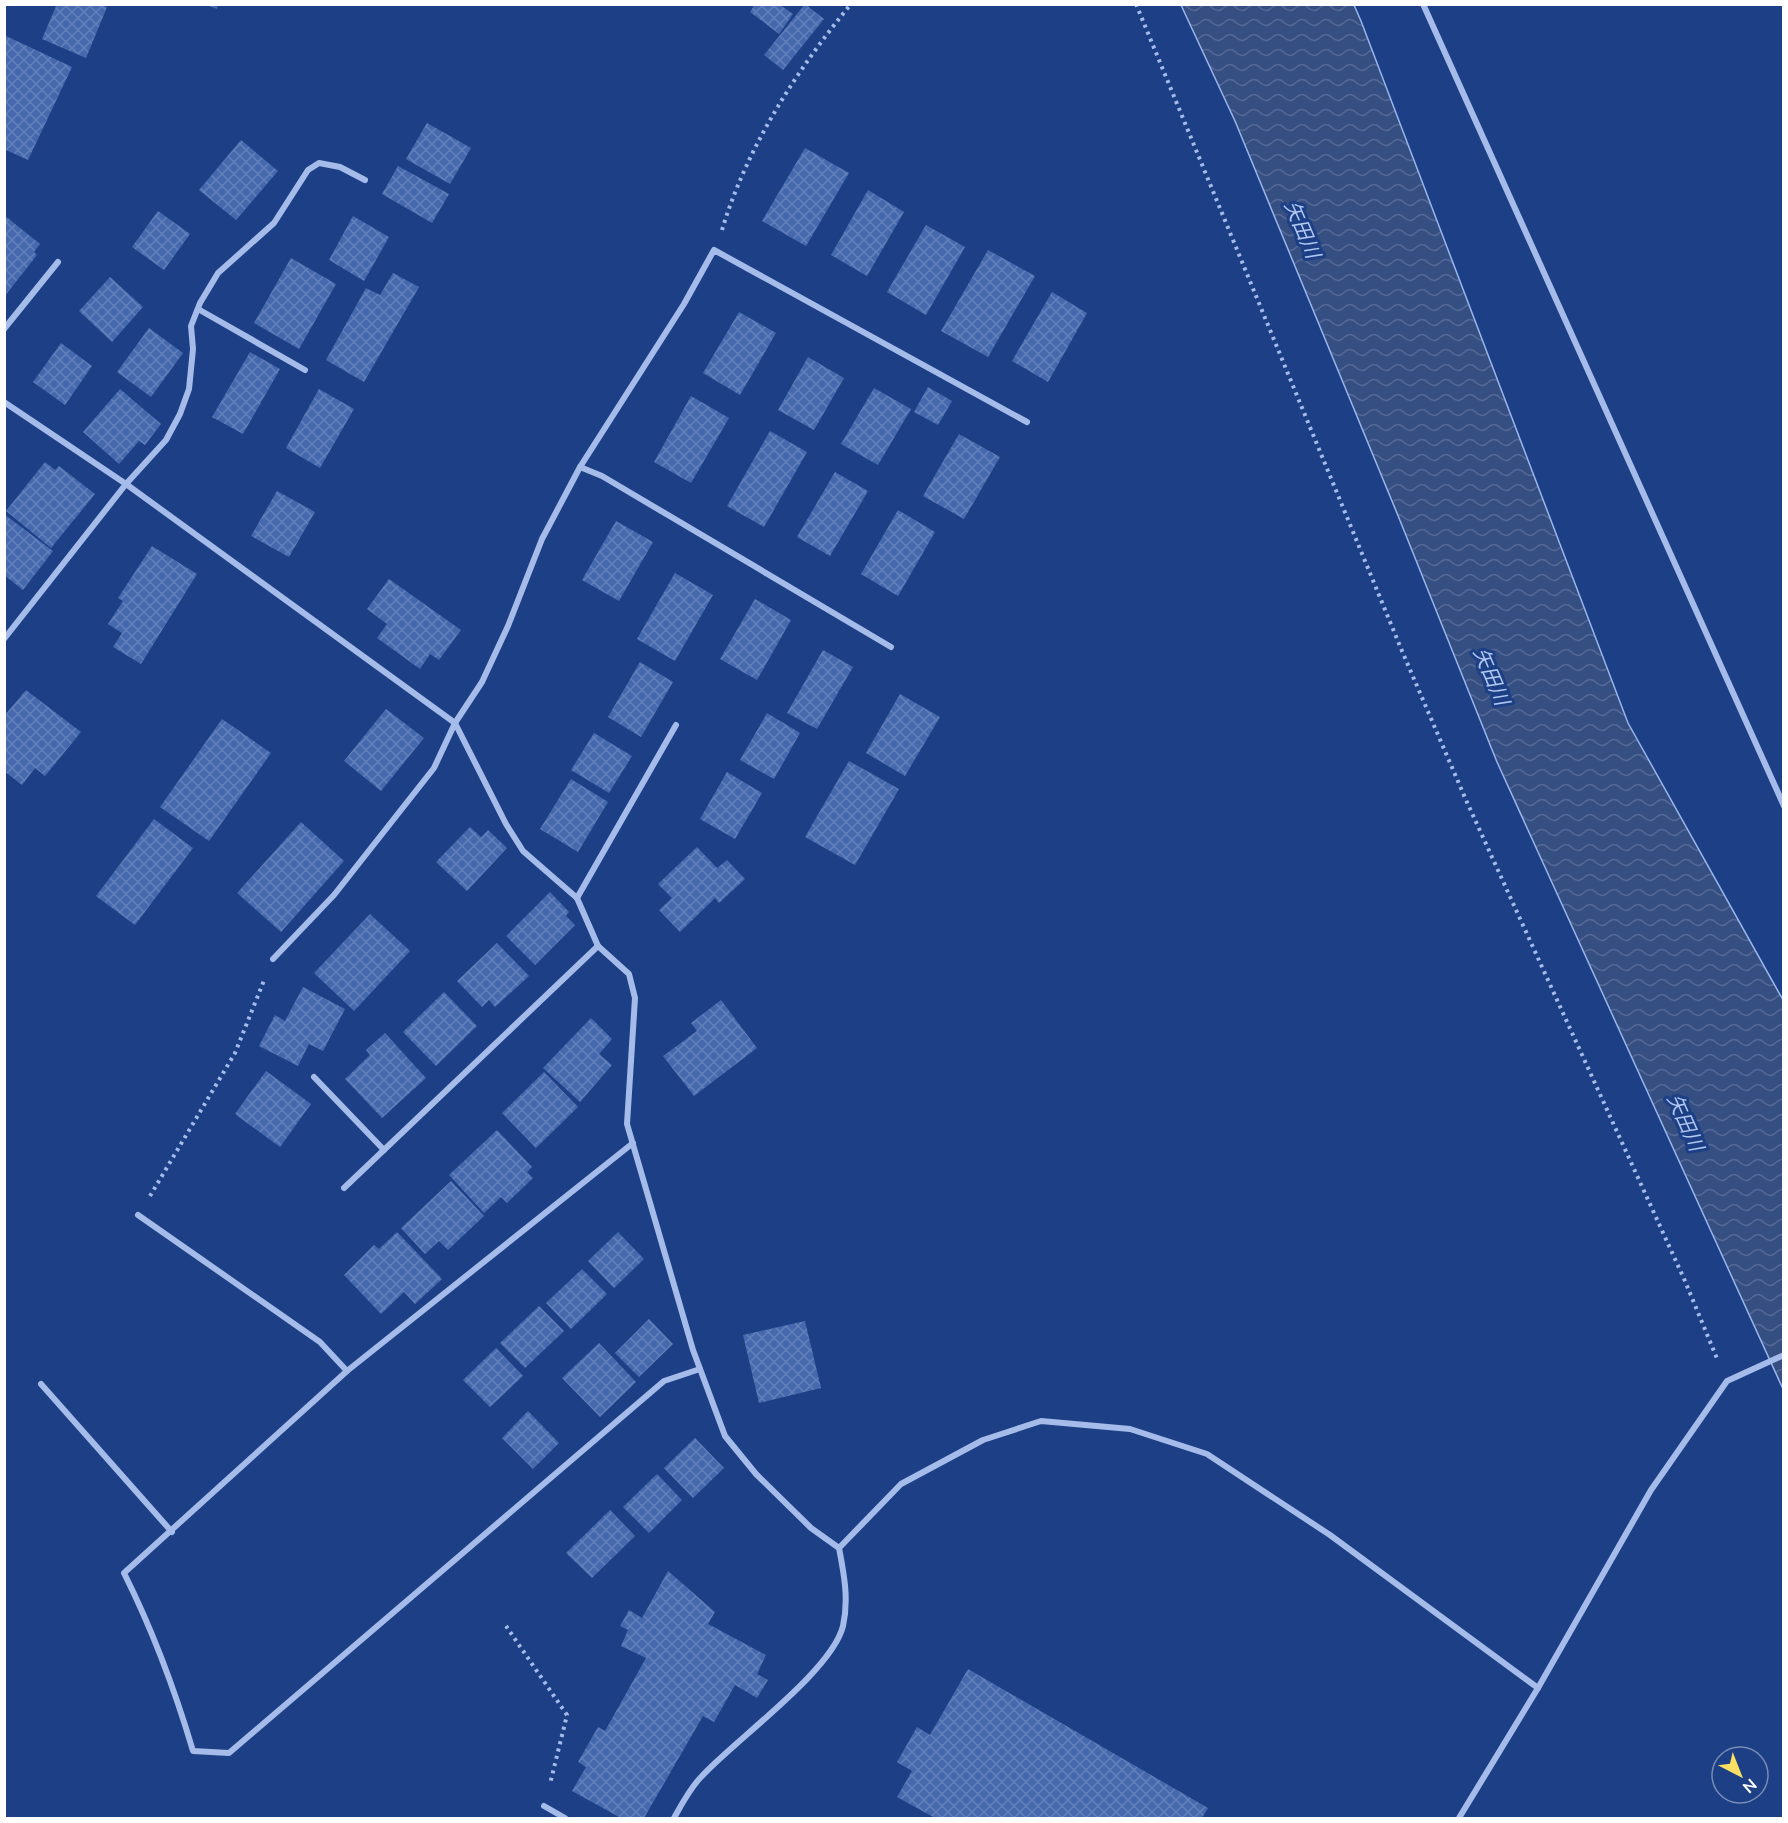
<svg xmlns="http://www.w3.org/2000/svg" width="1788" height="1823" font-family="Mulish,'Noto Sans JP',sans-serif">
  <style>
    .water { fill: url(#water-waves); stroke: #98b6ec; stroke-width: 1.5 }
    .building { fill: url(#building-cross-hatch) }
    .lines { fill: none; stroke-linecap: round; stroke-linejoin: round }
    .path { stroke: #a5bcea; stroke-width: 4; stroke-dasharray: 3 4.5; stroke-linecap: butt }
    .street { stroke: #a5bcea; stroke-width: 6 }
    .labels { text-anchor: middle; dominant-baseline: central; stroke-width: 6; stroke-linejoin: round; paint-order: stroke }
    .water-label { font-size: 20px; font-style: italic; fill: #b0c7f2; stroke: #1d3f85 }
  </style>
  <defs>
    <pattern id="water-waves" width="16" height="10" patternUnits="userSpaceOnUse" patternTransform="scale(1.5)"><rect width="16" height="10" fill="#364f83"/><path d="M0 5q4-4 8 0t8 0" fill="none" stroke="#546996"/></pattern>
    <pattern id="building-cross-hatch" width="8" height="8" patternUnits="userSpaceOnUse" patternTransform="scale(1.5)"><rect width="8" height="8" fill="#4669ae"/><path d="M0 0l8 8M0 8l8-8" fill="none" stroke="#6280ba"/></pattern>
  </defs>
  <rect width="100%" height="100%" fill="#1d3f85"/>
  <polygon class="water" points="1181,5 1354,5 1361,21 1628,723 1783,1000 1783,1389 1497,762 1399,518 1235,121"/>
  <g class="building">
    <polygon points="57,4 100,4 107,7 86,58 42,39"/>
    <polygon points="204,4 218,4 217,9"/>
    <polygon points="755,4 779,4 793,14 779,34 750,12"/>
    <polygon points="805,4 824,19 783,70 764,55"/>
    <polygon points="4,35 72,67 28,160 4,149"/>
    <polygon points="427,123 471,148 450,184 406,159"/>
    <polygon points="241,140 278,171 236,220 199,190"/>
    <polygon points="805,148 849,173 806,246 762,221"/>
    <polygon points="398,166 449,194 432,223 382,194"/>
    <polygon points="868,190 904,212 867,276 831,255"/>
    <polygon points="158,211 190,234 164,270 132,247"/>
    <polygon points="4,215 40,244 34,252 37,255 4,297"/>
    <polygon points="353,216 389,237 364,281 329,260"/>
    <polygon points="926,225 965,247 926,315 887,292"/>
    <polygon points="988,250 1035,276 988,357 941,331"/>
    <polygon points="291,258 336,284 299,349 254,323"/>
    <polygon points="393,273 419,287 364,382 326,360 366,288 380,295"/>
    <polygon points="110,277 143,307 112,342 79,311"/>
    <polygon points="1052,292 1087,313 1048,382 1012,361"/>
    <polygon points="739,312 776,333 740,395 703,373"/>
    <polygon points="149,328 183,353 151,397 117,372"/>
    <polygon points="61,343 92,366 65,405 33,382"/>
    <polygon points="250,352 280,369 243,434 212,417"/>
    <polygon points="808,357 844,378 814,430 778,410"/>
    <polygon points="928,387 952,401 938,425 914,412"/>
    <polygon points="874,388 911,409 878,465 841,444"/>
    <polygon points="120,389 161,424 145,445 139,441 119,464 83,432"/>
    <polygon points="319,389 354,409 320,468 286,448"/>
    <polygon points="691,396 729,418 691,483 654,462"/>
    <polygon points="770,431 807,452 764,527 727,506"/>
    <polygon points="959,434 1000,457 964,519 923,496"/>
    <polygon points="45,462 55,470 59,466 95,494 51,548 6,511"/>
    <polygon points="835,472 868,491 830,556 797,537"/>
    <polygon points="277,491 315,512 289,557 251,536"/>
    <polygon points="898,510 935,532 898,596 861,574"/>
    <polygon points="4,514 53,551 23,590 4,575"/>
    <polygon points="616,521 653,542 619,601 582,580"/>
    <polygon points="152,546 197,574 141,664 113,647 122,633 108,624 123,601 118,598"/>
    <polygon points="675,573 713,595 675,661 637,639"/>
    <polygon points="389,579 461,630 439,660 430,654 420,669 377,638 387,624 367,609"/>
    <polygon points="755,599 791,620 757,680 720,659"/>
    <polygon points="823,650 853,667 817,729 787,713"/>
    <polygon points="640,662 673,682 641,737 608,717"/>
    <polygon points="26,690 81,732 45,776 35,768 22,785 4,771 4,716"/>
    <polygon points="900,694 940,717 905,776 866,753"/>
    <polygon points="386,709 424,738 381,791 344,761"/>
    <polygon points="767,713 800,733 774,779 740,760"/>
    <polygon points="222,719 271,753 209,841 160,807"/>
    <polygon points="594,733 632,756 609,793 571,770"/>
    <polygon points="849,761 899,789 855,865 805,837"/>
    <polygon points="727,772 762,793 735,839 700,819"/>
    <polygon points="571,779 608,802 578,852 540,829"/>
    <polygon points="154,819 193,848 135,925 96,896"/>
    <polygon points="301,822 344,861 281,932 237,893"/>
    <polygon points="470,827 481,837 488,830 507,848 467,891 436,862"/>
    <polygon points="697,847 717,868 727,860 745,879 719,903 715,898 680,932 659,910 672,898 658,884"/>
    <polygon points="550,892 569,912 566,916 575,925 535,965 506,936"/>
    <polygon points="370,914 410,951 354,1011 314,973"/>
    <polygon points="497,943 529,976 495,1007 489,1000 482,1007 457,981"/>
    <polygon points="303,987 345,1009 323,1051 309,1044 298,1066 259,1046 275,1015 285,1021"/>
    <polygon points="444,992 477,1026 436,1066 403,1032"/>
    <polygon points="721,1000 757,1048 694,1096 663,1056 697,1031 691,1023"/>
    <polygon points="591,1018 612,1039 599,1054 612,1065 580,1102 543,1068"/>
    <polygon points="385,1033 426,1078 382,1118 345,1079 370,1055 366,1050"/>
    <polygon points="266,1071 311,1104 280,1147 235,1114"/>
    <polygon points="544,1072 578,1107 536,1148 502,1113"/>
    <polygon points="497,1130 532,1167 527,1172 533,1178 507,1203 501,1197 484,1213 449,1175"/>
    <polygon points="451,1181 484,1216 448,1250 439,1241 425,1254 401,1228"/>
    <polygon points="397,1232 442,1279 415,1304 404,1292 381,1314 344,1275 374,1245 379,1249"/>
    <polygon points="618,1232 644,1259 614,1288 588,1261"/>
    <polygon points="582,1269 607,1294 571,1329 546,1303"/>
    <polygon points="539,1306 564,1331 525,1368 500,1343"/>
    <polygon points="649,1319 673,1344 639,1377 615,1353"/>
    <polygon points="805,1321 821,1388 759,1403 743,1335"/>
    <polygon points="599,1343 636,1382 600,1417 562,1378"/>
    <polygon points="496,1348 523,1376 490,1407 463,1380"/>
    <polygon points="528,1411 559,1443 533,1469 502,1438"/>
    <polygon points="695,1438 724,1468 693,1498 664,1468"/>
    <polygon points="657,1474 682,1500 649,1533 623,1507"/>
    <polygon points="610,1510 635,1536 592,1578 566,1553"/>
    <polygon points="668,1571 715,1612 708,1624 766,1655 757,1674 768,1680 757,1698 735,1685 714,1722 703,1716 644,1818 621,1818 572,1791 586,1767 578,1762 598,1727 605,1731 646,1658 621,1646 628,1630 620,1626 629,1610 642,1618"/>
    <polygon points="968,1669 1208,1808 1202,1818 935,1818 897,1797 912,1771 897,1762 917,1727 930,1735"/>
  </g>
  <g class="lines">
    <g class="path">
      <polyline points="1136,4 1402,651 1466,800 1685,1281 1718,1361"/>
      <path d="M722 230C747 147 796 71 851 4"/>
      <polyline points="150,1196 235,1053 265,978"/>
      <polyline points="506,1626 567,1715 550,1784"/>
    </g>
    <g class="street">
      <polyline points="1423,4 1784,806"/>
      <polyline points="198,309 305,370"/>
      <polyline points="4,329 58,262"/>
      <polyline points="4,402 126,484 455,723 506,824 523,851 577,898 598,946 629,974 635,998 627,1124 693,1350 725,1436 756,1474 811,1528 839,1548"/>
      <polyline points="580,467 602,476 891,647"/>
      <polyline points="4,639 126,484 166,440 180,414 189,389 193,349 191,326 200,303 218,273 274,223 308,170 319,163 340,167 365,180"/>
      <polyline points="577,898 676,725"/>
      <polyline points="273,959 334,895 434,768 455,723 482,682 508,626 542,539 580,467 684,304 714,250 1027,422"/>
      <polyline points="314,1077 384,1150"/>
      <path d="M633 1143 347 1371 124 1573C154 1633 174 1687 193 1751L229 1753 664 1381 700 1369"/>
      <polyline points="344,1188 598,946"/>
      <polyline points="138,1215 320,1342 347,1371"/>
      <polyline points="41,1384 172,1532"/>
      <polyline points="544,1806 565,1818"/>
      <path d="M674 1818C682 1804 690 1788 702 1776 735 1740 832 1671 843 1626 849 1599 844 1574 839 1548L901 1484 983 1440 1041 1421 1130 1429 1207 1454 1330 1535 1538 1688"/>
      <polyline points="1459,1818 1538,1688 1651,1490 1727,1381 1784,1355"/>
    </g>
  </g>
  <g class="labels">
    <g class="water-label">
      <text transform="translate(1303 229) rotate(67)">矢田川</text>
      <text transform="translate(1492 676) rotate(67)">矢田川</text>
      <text transform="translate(1686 1122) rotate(66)">矢田川</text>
    </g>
  </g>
  <rect width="1788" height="1823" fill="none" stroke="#ffffff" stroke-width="12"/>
  <g transform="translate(1740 1775) rotate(138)"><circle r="28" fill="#1d3f85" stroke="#778cb6" stroke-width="1.5"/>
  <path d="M0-4.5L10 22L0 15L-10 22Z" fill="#fadf63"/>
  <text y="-9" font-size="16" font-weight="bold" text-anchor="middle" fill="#ffffff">N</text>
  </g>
</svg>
